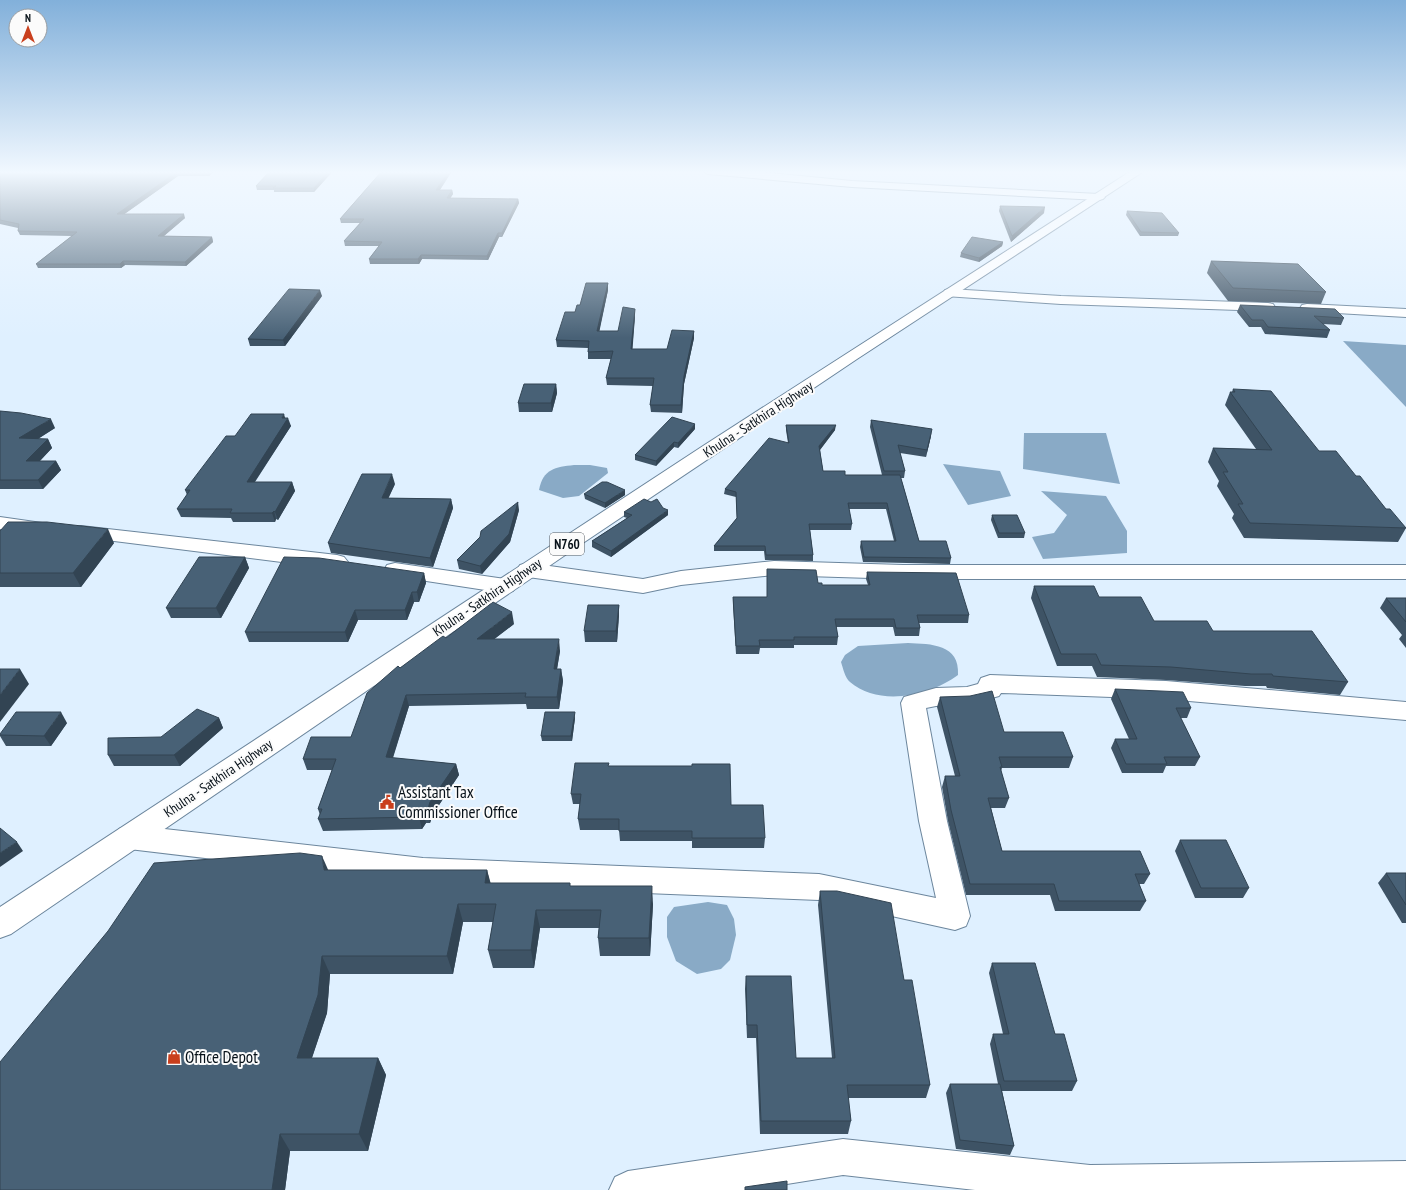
<svg xmlns="http://www.w3.org/2000/svg" width="1406" height="1190" font-family="'PT Sans Narrow',sans-serif">
  <style>
    .water { fill: #89aac6 }
    .lines { fill: none; stroke-linecap: round; stroke-linejoin: round }
    .minor-casing { stroke: #6c869d; stroke-width: 2 }
    .highway-casing { stroke: #6c869d; stroke-width: 2 }
    .minor { fill: #fff; fill-rule: evenodd }
    .highway { fill: #fff; fill-rule: evenodd }
    .wall { fill: #3e5365 }
    .shaded-wall { fill: #324453 }
    .building { fill: #486176; stroke: #324453 }
    .labels { text-anchor: middle; dominant-baseline: central; stroke-width: 4; stroke-linejoin: round; paint-order: stroke }
    .shield { fill: #fbfbfb; stroke: #50575d; stroke-width: 1 }
    .shield-label { font-size: 13px; font-weight: bold; fill: #071119 }
    .street-label { font-size: 14px; fill: #071119; stroke: #fbfbfb }
    .near-poi-label { font-size: 17px; fill: #071119; stroke: #fbfbfb; text-anchor: start }
  </style>
  <rect width="100%" height="100%" fill="#dff0ff"/>
  <g class="water">
    <polygon points="1343,341 1406,345 1406,407"/>
    <polygon points="1024,433 1106,433 1120,484 1023,469"/>
    <polygon points="943,464 1000,471 1011,496 968,505"/>
    <path d="M574 465H590L607 468 608 473 579 496 563 498 539 490C543 469 555 467 574 465Z"/>
    <polygon points="1041,491 1106,496 1127,531 1127,553 1043,559 1032,537 1054,533 1067,515"/>
    <path d="M908 643C931 644 960 644 958 675 930 696 879 707 850 682 845 678 843 668 841 662L845 655 858 646Z"/>
    <polygon points="708,902 727,905 734,919 736,935 730,960 721,969 697,974 676,961 667,937 667,917 674,907"/>
  </g>
  <g class="lines">
    <defs>
      <g id="minor">
        <polygon points="703,171 748,171 852,181 1099,194 1103,195 1105,197 1103,199 1099,200 852,187 708,174"/>
        <polygon points="950,289 1061,296 1268,303 1273,304 1275,307 1273,310 1268,311 1061,304 945,296 943,293 945,290"/>
        <polygon points="1307,304 1406,309 1406,317 1302,311 1300,308 1302,305"/>
        <polygon points="0,517 42,523 45,527 42,531 35,533 0,529"/>
        <polygon points="81,526 337,555 344,557 348,562 344,567 337,569 74,536 71,532 74,528"/>
        <polygon points="774,561 903,565 1406,565 1406,579 903,579 774,575 681,585 643,593 528,577 520,575 517,570 520,565 528,563 643,579 681,571"/>
        <polygon points="395,563 505,579 513,581 516,586 513,591 505,593 387,575 384,570 387,565"/>
        <polygon points="990,675 1166,681 1406,702 1406,720 1166,699 1001,693 999,696 967,705 936,706 926,708 947,821 970,916 966,926 955,930 819,900 423,884 129,849 119,845 115,837 119,829 129,825 423,858 819,874 936,898 919,821 901,703 904,697 936,688 967,687 978,684 981,678"/>
        <polygon points="843,1139 1090,1165 1406,1161 1406,1190 975,1190 843,1175 749,1190 609,1190 615,1177 628,1171"/>
      </g>
      <polygon id="highway" points="1131,171 1144,171 857,359 574,549 11,934 0,938 0,907 703,446"/>
    </defs>
    <use href="#minor" class="minor-casing"/>
    <use href="#highway" class="highway-casing"/>
    <use href="#minor" class="minor"/>
    <use href="#highway" class="highway"/>
  </g>
  <g class="wall">
    <polygon points="0,171 214,171 209,176 178,176 124,214 185,218 164,236 212,237 213,242 186,266 125,265 121,268 38,268 36,264 72,236 20,235 18,231 18,228 0,224"/>
    <polygon points="270,171 333,171 314,192 274,192 274,190 257,190 256,186"/>
    <polygon points="382,171 452,171 440,190 452,190 453,194 450,198 518,199 519,203 502,237 499,237 488,260 422,259 419,264 370,264 369,259 379,246 345,246 344,241 360,223 341,223 340,219"/>
    <polygon points="1000,206 1044,213 1011,242 999,211"/>
    <polygon points="1127,211 1179,233 1178,236 1140,236 1126,215"/>
    <polygon points="1003,242 1002,246 979,262 960,257 961,253"/>
    <polygon points="1211,261 1326,292 1321,304 1228,301 1207,273"/>
    <polygon points="608,283 608,290 599,331 618,331 635,316 632,349 667,349 694,331 694,338 684,384 682,413 651,412 650,405 653,386 607,385 606,378 611,359 588,359 588,348 557,347 556,340 580,305"/>
    <polygon points="322,296 285,346 250,346 248,339"/>
    <polygon points="1240,305 1344,318 1341,325 1323,324 1330,330 1327,338 1265,334 1261,327 1249,327 1237,312"/>
    <polygon points="556,384 557,393 552,412 519,412 518,403"/>
    <polygon points="1233,389 1319,451 1356,476 1386,509 1406,528 1398,542 1244,538 1232,518 1234,514 1217,486 1219,481 1208,462 1213,448 1256,449 1225,405 1230,392 1232,392"/>
    <polygon points="0,411 55,428 38,439 48,439 52,448 40,461 56,461 61,470 43,489 0,489"/>
    <polygon points="285,418 291,426 255,482 292,482 295,491 278,520 276,519 275,522 233,522 231,518 181,517 177,509 187,495 185,490 235,436"/>
    <polygon points="871,420 931,436 926,457 900,453 905,471 904,478 901,478 919,541 951,558 950,564 863,562 860,547 861,541 894,541 886,509 849,509 852,524 851,530 810,530 813,555 813,561 765,560 764,551 714,551 714,546 737,518 736,497 724,494 725,489 788,443 786,430 786,425 835,430 820,450 823,471 845,475 882,475 870,427"/>
    <polygon points="695,429 678,448 674,447 656,466 635,460 635,455"/>
    <polygon points="395,484 388,498 451,499 453,508 433,567 331,553 328,543"/>
    <polygon points="584,494 625,495 605,508 585,499"/>
    <polygon points="519,510 510,542 482,574 459,569 457,560"/>
    <polygon points="624,512 668,515 611,557 592,547 592,541 627,518 624,517"/>
    <polygon points="992,515 1025,533 1024,538 998,538 991,520"/>
    <polygon points="0,531 114,543 81,587 0,587"/>
    <polygon points="245,557 249,568 221,618 171,618 166,608"/>
    <polygon points="767,569 822,585 868,585 866,579 867,572 969,615 968,623 919,623 920,628 919,636 895,636 893,627 836,627 838,637 837,645 794,645 794,648 760,648 759,654 736,654 733,604 733,597 767,597"/>
    <polygon points="424,573 426,583 419,602 414,602 407,620 358,620 348,642 249,642 245,632"/>
    <polygon points="1034,586 1099,597 1154,621 1213,631 1348,682 1340,695 1267,688 1266,686 1245,686 1166,680 1097,677 1092,666 1057,666 1031,598"/>
    <polygon points="1386,598 1406,598 1406,648 1399,639 1402,635 1380,608"/>
    <polygon points="619,605 619,615 617,642 585,642 584,631"/>
    <polygon points="514,624 494,639 560,651 557,669 561,669 563,681 559,709 527,709 526,704 409,706 393,758 456,764 459,775 433,814 430,823 426,823 422,829 323,831 318,819 320,815 318,809 332,770 307,770 303,759 351,737 400,668 446,638"/>
    <polygon points="1115,689 1191,708 1187,718 1180,718 1200,757 1195,766 1166,766 1163,773 1122,773 1111,748 1115,739 1129,739 1111,699"/>
    <polygon points="940,697 1004,732 1073,757 1069,768 1002,768 1001,771 1009,798 1005,808 991,808 1002,851 1150,874 1144,884 1139,884 1146,901 1140,911 1055,911 1050,895 966,895 948,821 942,787 945,776 955,776 937,707"/>
    <polygon points="219,718 223,728 180,766 114,766 108,755"/>
    <polygon points="575,718 572,741 542,741 541,736"/>
    <polygon points="67,723 51,746 6,746 0,736 0,734"/>
    <polygon points="609,766 731,805 765,838 764,848 692,848 692,841 620,841 619,830 580,830 578,819 580,804 573,804 571,794"/>
    <polygon points="1180,840 1249,888 1243,898 1195,898 1175,851"/>
    <polygon points="328,870 487,870 490,883 570,886 653,904 650,956 600,956 598,938 599,928 540,928 534,968 493,968 488,950 493,922 463,922 453,974 330,974 327,1013 312,1058 378,1058 386,1075 368,1151 290,1151 285,1190 0,1190"/>
    <polygon points="1386,873 1406,873 1406,923 1402,923 1378,883"/>
    <polygon points="820,891 904,980 930,1085 926,1098 848,1098 851,1121 848,1134 760,1134 756,1038 747,1038 745,989 746,976 796,1058 832,1058 818,905"/>
    <polygon points="992,963 1055,1034 1077,1081 1072,1091 1002,1091 1014,1146 1010,1155 956,1149 946,1093 950,1084 998,1084 990,1044 993,1034 1003,1034 989,973"/>
  </g>
  <g class="shaded-wall">
    <polygon points="208,171 214,171 209,176 207,172"/>
    <polygon points="329,171 333,171 314,192 314,188"/>
    <polygon points="449,171 452,171 437,194 436,190"/>
    <polygon points="177,172 178,176 119,218 117,214"/>
    <polygon points="452,190 453,194 448,202 447,198"/>
    <polygon points="518,199 519,203 502,237 502,233"/>
    <polygon points="1045,207 1044,213 1011,242 1012,236"/>
    <polygon points="184,214 185,218 159,240 158,236"/>
    <polygon points="498,233 499,237 488,260 487,256"/>
    <polygon points="212,237 213,242 186,266 185,262"/>
    <polygon points="1003,242 1002,246 979,262 979,258"/>
    <polygon points="421,255 422,259 419,264 418,259"/>
    <polygon points="123,261 125,265 121,268 120,264"/>
    <polygon points="608,283 608,290 598,338 597,331"/>
    <polygon points="320,290 322,296 285,346 283,340"/>
    <polygon points="635,309 635,316 632,356 631,349"/>
    <polygon points="694,331 694,338 684,384 682,413 681,405 684,376"/>
    <polygon points="556,384 557,393 552,412 551,403"/>
    <polygon points="284,414 286,421 288,418 291,426 249,490 247,482"/>
    <polygon points="51,419 55,428 23,448 19,438"/>
    <polygon points="695,424 695,429 678,448 678,443"/>
    <polygon points="836,425 835,430 819,451 819,446"/>
    <polygon points="932,429 931,436 926,457 927,450"/>
    <polygon points="48,439 52,448 31,470 26,461"/>
    <polygon points="674,442 674,447 656,466 656,461"/>
    <polygon points="56,461 61,470 43,489 38,480"/>
    <polygon points="392,474 395,484 384,508 382,498"/>
    <polygon points="292,482 295,491 278,520 275,512"/>
    <polygon points="625,490 625,495 605,508 605,503"/>
    <polygon points="451,499 453,508 433,567 430,558"/>
    <polygon points="518,502 519,510 510,542 482,574 480,566"/>
    <polygon points="668,510 668,515 611,557 611,551"/>
    <polygon points="274,511 276,519 275,522 272,513"/>
    <polygon points="108,529 114,543 81,587 73,573"/>
    <polygon points="245,557 249,568 221,618 216,608"/>
    <polygon points="424,573 426,583 419,602 417,592"/>
    <polygon points="412,592 414,602 407,620 405,610"/>
    <polygon points="619,605 619,615 617,642 616,631"/>
    <polygon points="355,610 358,620 348,642 345,632"/>
    <polygon points="512,612 514,624 479,651 477,639"/>
    <polygon points="559,639 560,651 555,681 554,669"/>
    <polygon points="20,669 29,684 0,722 0,695"/>
    <polygon points="561,669 563,681 559,709 557,697"/>
    <polygon points="406,695 409,706 389,769 386,757"/>
    <polygon points="61,712 67,723 51,746 44,736"/>
    <polygon points="575,712 575,718 572,741 571,736"/>
    <polygon points="219,718 223,728 180,766 174,755"/>
    <polygon points="456,764 459,775 433,814 430,823 427,812 430,802"/>
    <polygon points="423,812 426,823 422,829 419,817"/>
    <polygon points="17,842 23,851 0,867 0,853"/>
    <polygon points="322,856 330,874 324,870"/>
    <polygon points="487,870 492,888 485,883"/>
    <polygon points="652,886 653,904 650,956 649,938"/>
    <polygon points="458,904 463,922 453,974 447,956"/>
    <polygon points="536,910 540,928 534,968 531,950"/>
    <polygon points="322,956 330,974 327,1013 306,1075 297,1058"/>
    <polygon points="378,1058 386,1075 368,1151 359,1134"/>
    <polygon points="280,1134 290,1151 285,1190 272,1190"/>
  </g>
  <g class="building">
    <polygon points="0,171 208,171 177,172 117,214 184,214 158,236 212,237 185,262 123,261 120,264 36,264 77,232 18,231 19,224 0,220"/>
    <polygon points="270,171 329,171 314,188 273,188 276,186 256,186"/>
    <polygon points="382,171 449,171 436,190 452,190 447,198 518,199 502,233 498,233 487,256 421,255 418,259 369,259 382,242 344,241 364,219 340,219"/>
    <polygon points="1000,206 1045,207 1012,236"/>
    <polygon points="1127,211 1162,213 1179,233 1141,232"/>
    <polygon points="972,237 1003,242 979,258 961,253"/>
    <polygon points="1211,261 1298,264 1326,292 1233,288"/>
    <polygon points="586,283 608,283 597,331 618,331 623,307 635,309 631,349 667,349 672,330 694,331 684,376 681,405 650,405 654,378 606,378 613,351 588,352 589,341 556,340 565,312 575,312 577,305 580,305"/>
    <polygon points="289,289 320,290 283,340 248,339"/>
    <polygon points="1240,305 1335,309 1344,318 1314,316 1330,330 1268,327 1263,320 1252,320"/>
    <polygon points="524,384 556,384 551,403 518,403"/>
    <polygon points="1233,389 1271,391 1319,451 1336,451 1356,476 1360,476 1386,509 1390,509 1406,528 1250,523 1238,504 1243,504 1223,472 1228,472 1213,448 1272,450 1230,392 1235,392"/>
    <polygon points="0,411 21,413 51,419 19,438 48,439 26,461 56,461 38,480 0,480"/>
    <polygon points="251,414 284,414 282,418 288,418 247,482 292,482 275,512 274,511 272,513 230,513 232,509 177,509 190,490 185,490 226,436 235,436"/>
    <polygon points="672,417 695,424 678,443 674,442 656,461 635,455"/>
    <polygon points="871,420 932,429 927,450 898,445 905,471 884,471"/>
    <polygon points="786,425 836,425 819,446 823,471 845,471 845,475 900,475 919,541 946,541 951,558 864,557 861,541 896,541 887,503 848,503 852,524 809,524 813,555 766,555 765,546 714,546 737,518 736,492 725,489 769,438 789,443"/>
    <polygon points="362,474 392,474 382,498 451,499 430,558 328,543"/>
    <polygon points="602,482 607,482 625,490 605,503 584,494"/>
    <polygon points="644,499 651,502 657,499 663,508 668,510 611,551 592,541 632,515 624,512"/>
    <polygon points="518,502 509,534 480,566 457,560 480,537 481,531"/>
    <polygon points="992,515 1017,515 1025,533 999,533"/>
    <polygon points="8,522 47,522 108,529 73,573 0,573 0,531"/>
    <polygon points="199,557 245,557 216,608 166,608"/>
    <polygon points="284,557 319,558 424,573 417,592 412,592 405,610 355,610 345,632 245,632"/>
    <polygon points="767,569 816,570 818,583 822,583 822,585 870,585 867,572 956,573 969,615 917,615 920,628 896,628 894,619 835,619 838,637 794,637 794,640 759,640 760,646 736,646 733,597 767,597"/>
    <polygon points="1034,586 1094,586 1099,597 1141,597 1154,621 1207,621 1213,631 1312,631 1348,682 1273,676 1272,674 1251,674 1171,667 1101,665 1096,654 1061,654"/>
    <polygon points="1386,598 1406,598 1406,622"/>
    <polygon points="493,602 512,612 477,639 559,639 554,669 561,669 557,697 525,697 526,693 406,695 386,757 456,764 430,802 427,812 423,812 419,817 318,819 322,809 318,809 336,759 303,759 311,737 351,737 367,693 398,666 400,668 443,636 446,638"/>
    <polygon points="588,605 619,605 616,631 584,631"/>
    <polygon points="0,669 20,669 0,695"/>
    <polygon points="1115,689 1183,692 1191,708 1176,708 1200,757 1164,757 1167,764 1126,764 1115,739 1137,739"/>
    <polygon points="992,691 1004,732 1063,732 1073,757 999,757 1002,767 1000,767 1009,798 988,798 1002,851 1140,851 1150,874 1135,874 1146,901 1059,901 1054,884 970,884 951,810 945,776 960,776 940,697 970,696"/>
    <polygon points="197,709 219,718 174,755 108,755 108,738 161,737"/>
    <polygon points="16,712 61,712 44,736 0,735 0,734"/>
    <polygon points="545,712 575,712 571,736 541,736"/>
    <polygon points="575,763 609,763 608,766 692,766 692,764 730,764 731,805 763,805 765,838 692,838 692,831 619,831 619,819 578,819 581,794 571,794"/>
    <polygon points="0,828 17,842 0,853"/>
    <polygon points="1180,840 1226,840 1249,888 1201,888"/>
    <polygon points="300,853 322,856 324,870 487,870 485,883 570,883 570,886 652,886 649,938 598,938 601,910 536,910 531,950 488,950 496,904 458,904 447,956 322,956 318,995 297,1058 378,1058 359,1134 280,1134 272,1190 0,1190 0,1062 108,931 154,863"/>
    <polygon points="1386,873 1406,873 1406,905"/>
    <polygon points="820,891 837,891 891,903 904,980 912,980 930,1085 847,1085 851,1121 761,1121 757,1025 747,1025 746,976 791,976 796,1058 835,1058"/>
    <polygon points="992,963 1035,963 1055,1034 1064,1034 1077,1081 1004,1081 993,1034 1009,1034"/>
    <polygon points="950,1084 1000,1084 1014,1146 960,1140"/>
    <polygon points="787,1181 787,1190 745,1190 745,1187"/>
  </g>
  <linearGradient id="sky" x2="0" y2="1"><stop stop-color="#82b0da"/><stop offset="0.51" stop-color="#f1f8ff"/><stop offset="1" stop-color="#f1f8ff" stop-opacity="0"/></linearGradient>
  <rect width="1406" height="338" fill="url(#sky)"/>
  <defs>
    <symbol id="civic-bare" viewBox="-9 -9 18 18"><path d="M-.6-6.5H3V-4.5H.6V-3L4-1V1h2V6H-6V1h2V-1L-.6-3ZM-1.2 2.5V6h2.4V2.5Z" fill="#c93f1d" stroke="#fbfbfb" stroke-width="2.5" paint-order="stroke"/></symbol>
    <symbol id="shop-bare" viewBox="-9 -9 18 18"><path d="M-5-2.5h2.3a2.7 3.5 0 0 1 5.4 0H5L5.5 6h-11ZM-1.5-2.5h3a1.5 2.3 0 0 0-3 0Z" fill="#c93f1d" stroke="#fbfbfb" stroke-width="2.5" paint-order="stroke"/></symbol>
  </defs>
  <g fill-rule="evenodd">
    <use href="#civic-bare" x="377" y="792" width="20" height="20"/>
    <use href="#shop-bare" x="164" y="1047" width="20" height="20"/>
  </g>
  <g class="labels">
    <rect class="shield" x="550" y="533" width="34" height="22" rx="3"/>
    <g class="shield-label">
      <text x="567" y="544">N760</text>
    </g>
    <g class="street-label">
      <text transform="translate(758 419) rotate(-33)">Khulna - Satkhira Highway</text>
      <text transform="translate(487 597) rotate(-34)">Khulna - Satkhira Highway</text>
      <text transform="translate(218 778) rotate(-34)">Khulna - Satkhira Highway</text>
    </g>
    <g class="near-poi-label">
      <text x="398" y="792">Assistant Tax<tspan x="398" dy="20">Commissioner Office</tspan></text>
      <text x="185" y="1057">Office Depot</text>
    </g>
  </g>
  <g transform="translate(28 28)"><circle r="19" fill="#fbfbfb" stroke="#999da1"/>
  <path d="M0-3L7 15L0 10L-7 15Z" fill="#c93f1d"/>
  <text y="-6" font-size="11" font-weight="bold" text-anchor="middle" fill="#071119">N</text>
  </g>
</svg>
